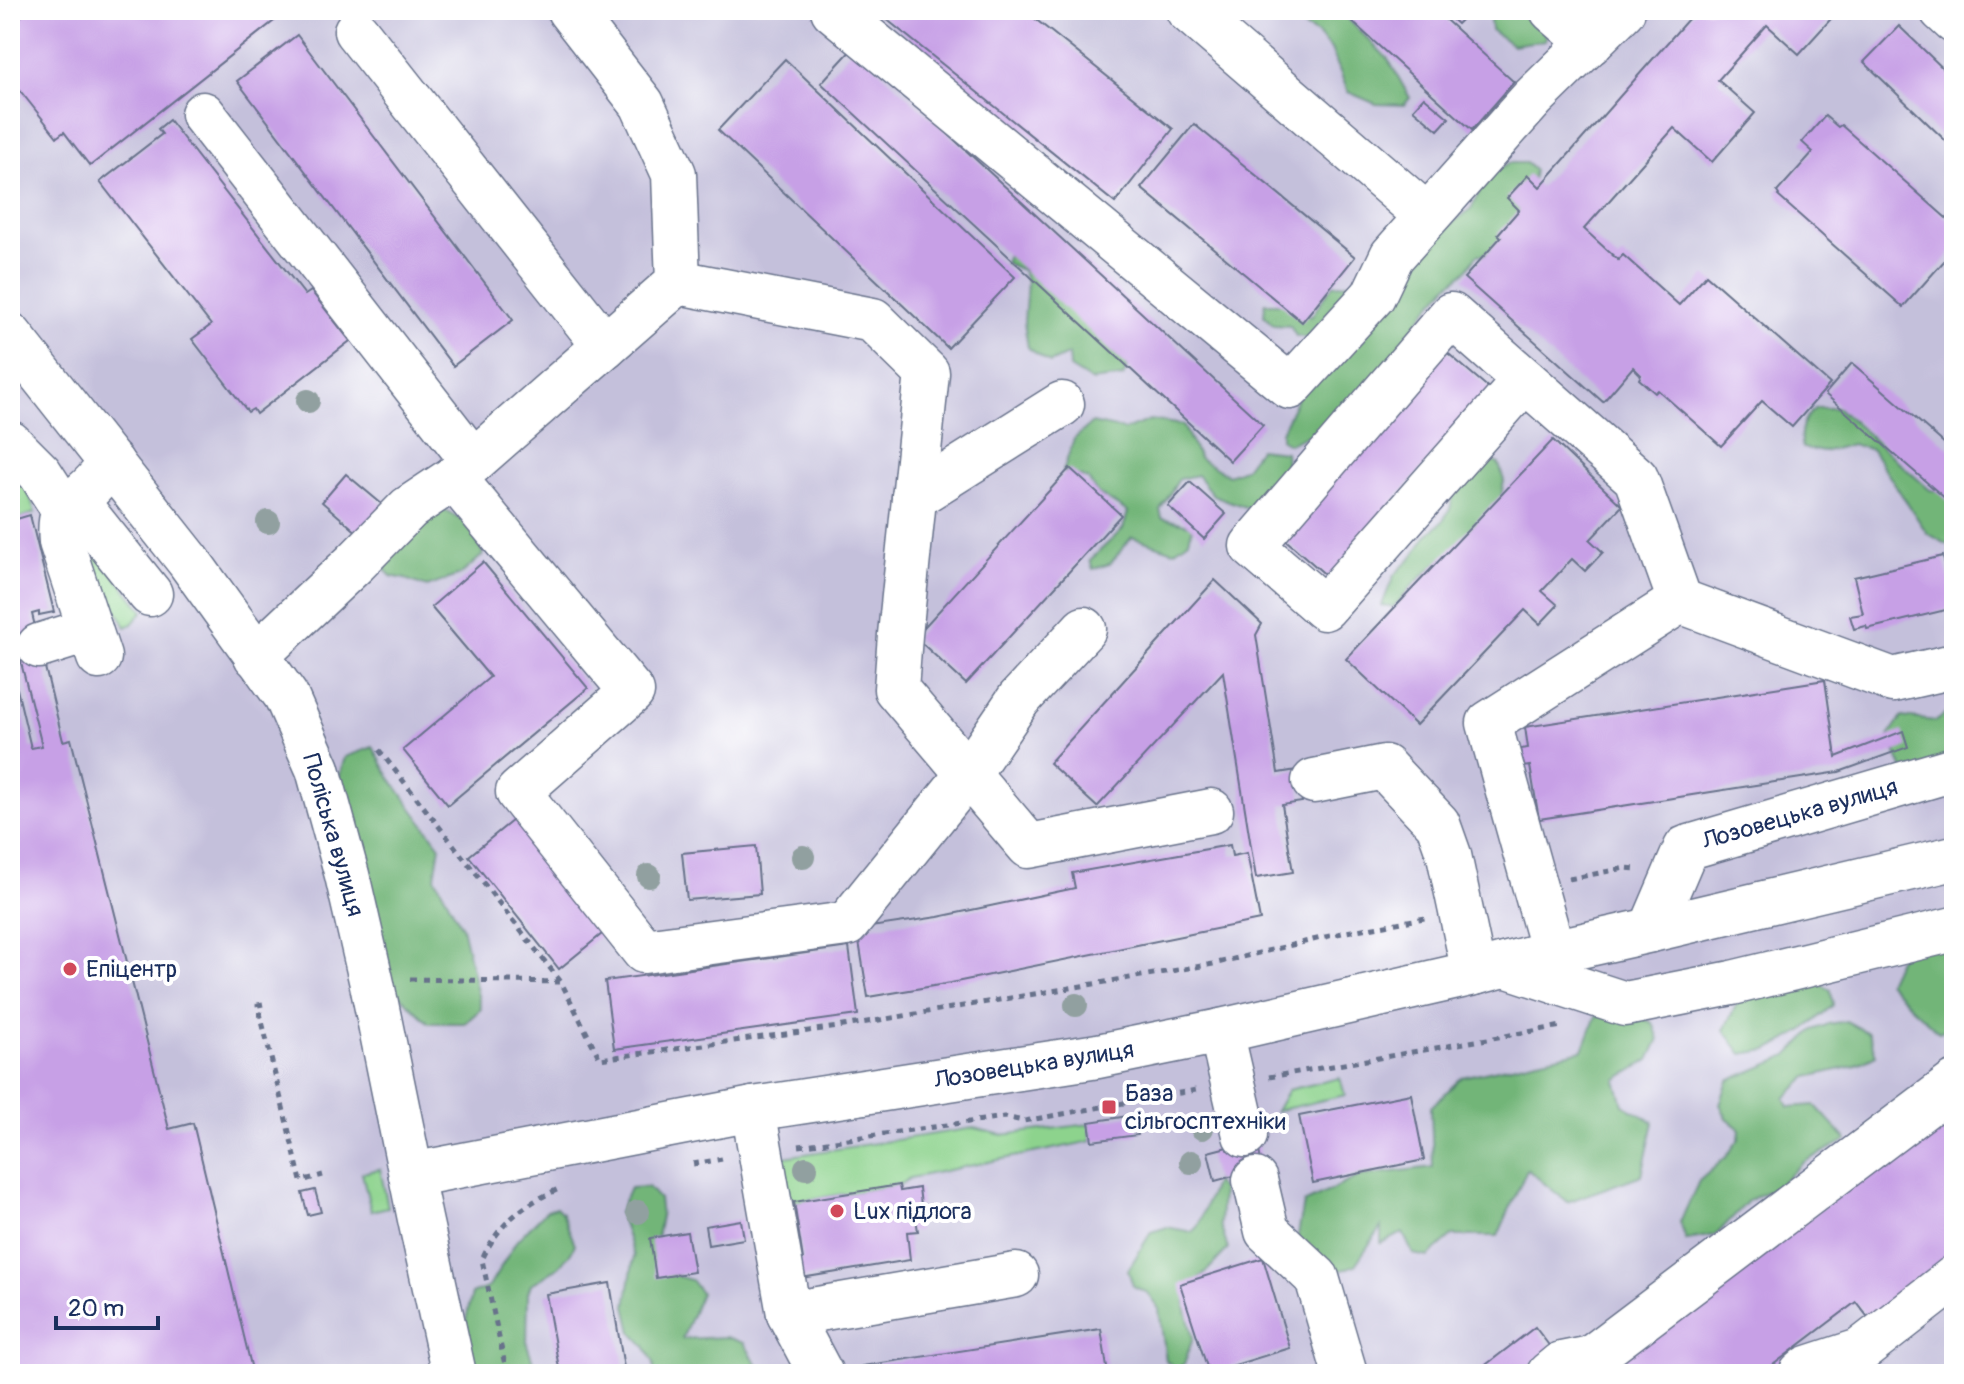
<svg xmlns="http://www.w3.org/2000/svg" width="1964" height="1384" font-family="Pangolin,sans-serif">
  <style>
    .industrial { fill: #c4c0db }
    .green { fill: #8dd38d; stroke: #548176; stroke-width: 2 }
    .forest { fill: #72b578; stroke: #46726b; stroke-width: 2 }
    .building { fill: #c7a0e6 }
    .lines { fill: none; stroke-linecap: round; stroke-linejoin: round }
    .minor-casing { stroke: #68728b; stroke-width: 47 }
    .path { stroke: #68728b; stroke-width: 5; stroke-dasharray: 6 6; stroke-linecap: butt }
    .minor { stroke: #fff; stroke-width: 44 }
    .tree { fill: #91a0a0 }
    .poi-dot { fill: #d1495b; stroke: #fff; stroke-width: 3 }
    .labels { text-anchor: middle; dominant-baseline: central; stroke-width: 8; stroke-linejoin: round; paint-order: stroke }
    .street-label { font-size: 24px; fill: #1b2f5e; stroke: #fff }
    .poi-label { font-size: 24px; fill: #1b2f5e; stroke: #fff; text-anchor: start }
  </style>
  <rect width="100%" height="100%" fill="#fff"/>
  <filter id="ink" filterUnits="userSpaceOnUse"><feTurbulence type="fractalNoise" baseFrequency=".0125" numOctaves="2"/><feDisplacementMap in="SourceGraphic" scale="16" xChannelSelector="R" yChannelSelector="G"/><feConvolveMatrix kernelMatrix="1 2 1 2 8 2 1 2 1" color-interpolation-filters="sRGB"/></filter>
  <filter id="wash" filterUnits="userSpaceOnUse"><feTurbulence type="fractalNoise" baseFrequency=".006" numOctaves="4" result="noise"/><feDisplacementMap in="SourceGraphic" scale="32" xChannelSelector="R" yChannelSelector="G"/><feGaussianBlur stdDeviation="1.8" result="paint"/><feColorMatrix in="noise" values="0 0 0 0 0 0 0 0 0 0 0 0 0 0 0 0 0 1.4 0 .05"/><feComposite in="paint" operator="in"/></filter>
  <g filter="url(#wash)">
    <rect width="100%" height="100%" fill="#f7efdf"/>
    <rect class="industrial" x="10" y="10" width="1944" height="1364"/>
    <g class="green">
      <polygon points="10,466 25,481 35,513 10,521"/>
      <polygon points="79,530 143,611 132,624 126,627 81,546"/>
      <polygon points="1340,1078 1345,1095 1276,1111 1288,1090"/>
      <polygon points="1090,1124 1092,1141 910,1178 899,1185 794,1202 784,1201 778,1158 974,1128 1002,1135"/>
      <polygon points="380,1169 388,1207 371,1211 362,1173"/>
    </g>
    <g class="forest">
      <polygon points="1273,10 1339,10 1388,59 1410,98 1404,105 1376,104 1348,92 1331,49 1318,34"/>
      <polygon points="1489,10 1545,10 1546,40 1512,45 1491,30"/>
      <polygon points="1509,163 1526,163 1534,170 1528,208 1501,251 1477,255 1467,270 1447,286 1424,313 1393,360 1320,430 1289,444 1281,440 1281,432 1301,390 1439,233 1471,209 1485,180 1492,172"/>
      <polygon points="1011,246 1133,355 1123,377 1091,381 1070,368 1069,354 1050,363 1028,348 1024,322 1027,282 1022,270 1005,263"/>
      <polygon points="1358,282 1314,339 1296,336 1290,326 1273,325 1264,316 1265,303 1282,303 1311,317 1332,285"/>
      <path d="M1816 408H1838L1930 490 1941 491 1954 485V548L1927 533 1872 450 1852 444 1823 452 1802 448C1798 433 1803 418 1816 408Z"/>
      <polygon points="1150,420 1183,425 1199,458 1228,475 1244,469 1259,449 1285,452 1287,480 1253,510 1213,495 1197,475 1179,479 1160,510 1162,518 1193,526 1189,540 1174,551 1132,537 1110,564 1093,569 1090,560 1123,529 1128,512 1097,493 1088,479 1063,471 1074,439 1092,423 1125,430"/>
      <polygon points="1480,456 1499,464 1504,481 1500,501 1489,516 1415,583 1393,608 1382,605 1394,575 1413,556 1427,535 1442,522 1450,509 1457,478"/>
      <polygon points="435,505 472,525 483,555 460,575 427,587 405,579 391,576 375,559"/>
      <polygon points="1954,709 1954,767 1905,775 1889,736 1902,717 1935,721"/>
      <polygon points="373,747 390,778 440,846 435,877 462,927 481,1009 465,1023 429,1023 394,990 376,944 376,902 359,875 336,788 345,757"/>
      <polygon points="1954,939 1954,1025 1939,1032 1910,1006 1887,982 1900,954"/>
      <polygon points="1809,979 1831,990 1833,1005 1803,1031 1768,1050 1742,1054 1724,1030 1740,997"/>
      <polygon points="1631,1013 1653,1023 1659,1039 1649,1060 1616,1080 1623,1105 1654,1122 1642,1175 1567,1202 1527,1169 1498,1236 1452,1236 1428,1257 1413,1254 1403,1233 1381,1243 1381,1227 1355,1265 1334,1273 1346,1295 1337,1317 1293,1261 1304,1203 1360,1176 1433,1167 1431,1107 1462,1077 1583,1050 1596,1016"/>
      <polygon points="1846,1021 1868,1033 1876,1055 1854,1066 1808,1077 1785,1098 1789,1107 1815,1105 1847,1140 1804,1162 1777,1186 1748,1201 1716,1235 1686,1240 1680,1222 1699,1181 1726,1157 1739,1139 1740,1129 1727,1119 1720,1104 1728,1081 1788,1056 1813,1030 1829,1024"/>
      <polygon points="1215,1181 1222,1191 1220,1224 1228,1249 1188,1291 1185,1306 1193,1338 1184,1364 1177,1368 1166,1361 1159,1309 1148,1293 1133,1286 1128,1270 1151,1232 1167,1227 1192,1232 1198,1226"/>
      <polygon points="648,1187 659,1199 661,1216 655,1248 660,1265 674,1275 691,1280 701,1293 682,1339 726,1337 744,1343 763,1374 654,1374 654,1363 645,1346 632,1332 626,1306 634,1256 619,1212 630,1188"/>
      <path d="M556 1207 562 1213 575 1244C568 1263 549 1275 531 1284L528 1293 527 1344 537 1374H462L459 1348 472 1294 489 1287 517 1240 547 1210Z"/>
    </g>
    <g id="blocks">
      <g class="building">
        <polygon points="29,10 288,10 90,166 64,132 57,137 10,78 10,25"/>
        <polygon points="875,10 1024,10 1173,129 1115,203"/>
        <polygon points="1339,10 1435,10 1514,82 1472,130"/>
        <polygon points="1442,10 1471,10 1457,24"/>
        <polygon points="1696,10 1839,10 1799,54 1767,25 1718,80 1755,113 1712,162 1674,128 1584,229 1618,260 1623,255 1679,305 1706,275 1830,384 1792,427 1762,401 1721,446 1658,390 1655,393 1639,379 1641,375 1633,367 1603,402 1464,278 1501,237 1498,234 1519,210 1507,198 1528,175 1540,187"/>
        <polygon points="1899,26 1954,79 1954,139 1949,144 1864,62"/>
        <polygon points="297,35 513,320 453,366 237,81"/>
        <polygon points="854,47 1263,425 1230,461 821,83"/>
        <polygon points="785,59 1015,277 948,348 718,130"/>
        <polygon points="1424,97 1449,118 1438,130 1413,109"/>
        <polygon points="1825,116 1838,127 1841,125 1954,225 1954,250 1903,307 1778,196 1779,195 1777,192 1813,152 1802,142"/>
        <polygon points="169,120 305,295 311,291 350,341 256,414 253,409 248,412 192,339 211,325 100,182 162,134 158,129"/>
        <polygon points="1194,124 1355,257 1302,322 1141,188"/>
        <polygon points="1443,349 1490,389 1328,577 1281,536"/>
        <polygon points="1852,363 1954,452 1954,506 1825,394"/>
        <polygon points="1553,440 1622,506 1590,540 1603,552 1585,571 1572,559 1542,591 1558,605 1540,624 1525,610 1416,725 1346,659"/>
        <polygon points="1070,468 1121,515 966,684 915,637"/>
        <polygon points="346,474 390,511 366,540 322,502"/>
        <polygon points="1190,482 1226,514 1204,539 1168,506"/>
        <polygon points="30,515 54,612 39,615 39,612 32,614 63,741 71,739 169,1129 193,1123 253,1374 10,1374 10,690 17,689 31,748 42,746 10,619 10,521"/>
        <polygon points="1943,556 1954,599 1954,608 1867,629 1866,626 1854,629 1850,616 1863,614 1854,577"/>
        <polygon points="483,562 588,688 448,805 403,750 490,677 431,607"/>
        <polygon points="1215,580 1262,624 1256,635 1278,773 1297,770 1302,802 1282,805 1293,872 1256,878 1223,672 1097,807 1049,763"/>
        <polygon points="1825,680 1836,757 1903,731 1908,747 1839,772 1539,819 1530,766 1523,767 1520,749 1528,748 1525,727"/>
        <polygon points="518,816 608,929 559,969 469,856"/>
        <polygon points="1230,845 1232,856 1247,853 1260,920 951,983 868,997 857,929 938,917 1075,888 1072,873"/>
        <polygon points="756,846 760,894 687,900 682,853"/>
        <polygon points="849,947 858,1015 614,1049 605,981"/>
        <polygon points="1411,1094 1424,1160 1313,1183 1299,1116"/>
        <polygon points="1954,1110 1954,1260 1870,1320 1856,1302 1761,1374 1600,1374"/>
        <polygon points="1135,1115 1138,1135 1092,1141 1089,1122"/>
        <polygon points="1255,1133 1265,1178 1237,1175 1215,1181 1208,1152 1231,1146"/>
        <polygon points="899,1185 900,1191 919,1188 921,1205 914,1206 918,1231 907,1232 910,1260 801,1278 798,1260 803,1259 794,1202"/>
        <polygon points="315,1190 321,1212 308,1215 302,1193"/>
        <polygon points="741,1220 744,1239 708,1245 705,1226"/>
        <polygon points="687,1232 694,1272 656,1278 650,1238"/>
        <polygon points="1263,1258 1290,1348 1209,1373 1180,1284"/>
        <polygon points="610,1283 625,1374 560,1374 546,1294"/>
        <polygon points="1535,1327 1551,1348 1517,1374 1474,1374"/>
        <polygon points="1101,1329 1108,1374 863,1374 862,1366"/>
      </g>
    </g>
  </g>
  <g filter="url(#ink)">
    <use href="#blocks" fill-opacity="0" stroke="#68728b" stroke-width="2"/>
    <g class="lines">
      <defs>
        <g id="minor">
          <polyline points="833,10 1290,387 1373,296 1392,256 1533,98 1623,10"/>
          <polyline points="1188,10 1427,216"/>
          <polyline points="1552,10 1590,43"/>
          <polyline points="1942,10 1954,21"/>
          <polyline points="356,31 605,346"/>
          <polyline points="203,114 473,461"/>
          <polyline points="678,282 873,320 927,373 900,635 896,689 1029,846 1211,811"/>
          <polyline points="10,335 188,560 286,696 318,769 347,875 372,984 420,1219 454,1374"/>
          <polyline points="1525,380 1324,608 1252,546 1451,315 1636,478 1680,601 1489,723 1553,952"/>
          <polyline points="10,443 40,473 64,510"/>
          <polyline points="454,478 632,692 518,792 644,951 847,924 968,774 1019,699 1084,629"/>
          <polyline points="914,497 1062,404"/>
          <polyline points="75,500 150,594"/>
          <polyline points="1680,601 1893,680 1954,666"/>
          <polyline points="39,646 90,630"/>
          <polyline points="256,656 355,563 409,508 454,478 678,282 674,174 642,104 569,10"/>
          <path d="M99 657 61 542C58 511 64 511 85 492 95 484 103 473 112 463"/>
          <polyline points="1314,781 1384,767 1438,824 1449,855 1474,973"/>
          <polyline points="1651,930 1686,848 1954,769"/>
          <polyline points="1505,965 1625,1004 1732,983 1954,929"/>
          <polyline points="1221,1031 1245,1135"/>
          <polyline points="753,1109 789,1314 1016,1275"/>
          <polyline points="411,1175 753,1109 1098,1056 1221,1031 1474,973 1553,952 1651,930 1954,858"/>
          <polyline points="1255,1180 1267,1231 1317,1278 1344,1370 1343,1374"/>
          <polyline points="789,1314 821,1374"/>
          <polyline points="1549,1374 1561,1364 1591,1358 1954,1084"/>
          <polyline points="1801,1374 1808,1368 1860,1351 1954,1278"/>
        </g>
      </defs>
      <use href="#minor" class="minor-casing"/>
      <g class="path">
        <polyline points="379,750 561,982 600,1059 838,1027 1213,964 1346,932 1425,918"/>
        <polyline points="1569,879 1625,868 1638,869"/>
        <polyline points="410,979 560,982"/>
        <polyline points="263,1004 258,1005 301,1181 323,1175"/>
        <polyline points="1269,1077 1562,1026"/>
        <polyline points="799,1146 1004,1117 1024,1121 1196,1090"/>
        <polyline points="693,1164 722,1159"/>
        <path d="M507 1374 482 1260C498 1223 524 1204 561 1188"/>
      </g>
      <use href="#minor" class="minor"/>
    </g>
    <g class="tree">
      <circle cx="308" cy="401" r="12"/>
      <circle cx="268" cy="522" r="12"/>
      <circle cx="803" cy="857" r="12"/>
      <circle cx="649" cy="876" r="12"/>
      <circle cx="1076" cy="1005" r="12"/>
      <circle cx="1202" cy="1128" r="12"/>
      <circle cx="1191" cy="1162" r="12"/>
      <circle cx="806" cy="1168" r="12"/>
      <circle cx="638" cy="1212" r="12"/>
    </g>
  </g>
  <g class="poi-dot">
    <circle cx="70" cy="969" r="8"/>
    <rect x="1101" y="1099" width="16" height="16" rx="4"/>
    <circle cx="837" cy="1211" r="8"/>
  </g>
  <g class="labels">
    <g class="street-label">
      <text transform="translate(1800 814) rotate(-16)">Лозовецька вулиця</text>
      <text transform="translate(333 835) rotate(74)">Поліська вулиця</text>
      <text transform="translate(1034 1065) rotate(-9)">Лозовецька вулиця</text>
    </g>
    <g class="poi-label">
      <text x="86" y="969">Епіцентр</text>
      <text x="1125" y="1093">База<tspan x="1125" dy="28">сільгосптехніки</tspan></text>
      <text x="853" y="1211">Lux підлога</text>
    </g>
  </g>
  <rect width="1964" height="1384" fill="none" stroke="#fff" stroke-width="40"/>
  <path d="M56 1316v12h102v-12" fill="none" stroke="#1b2f5e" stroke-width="4"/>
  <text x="68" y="1316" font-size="24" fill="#1b2f5e" stroke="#ffffff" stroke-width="6" paint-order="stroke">20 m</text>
</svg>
